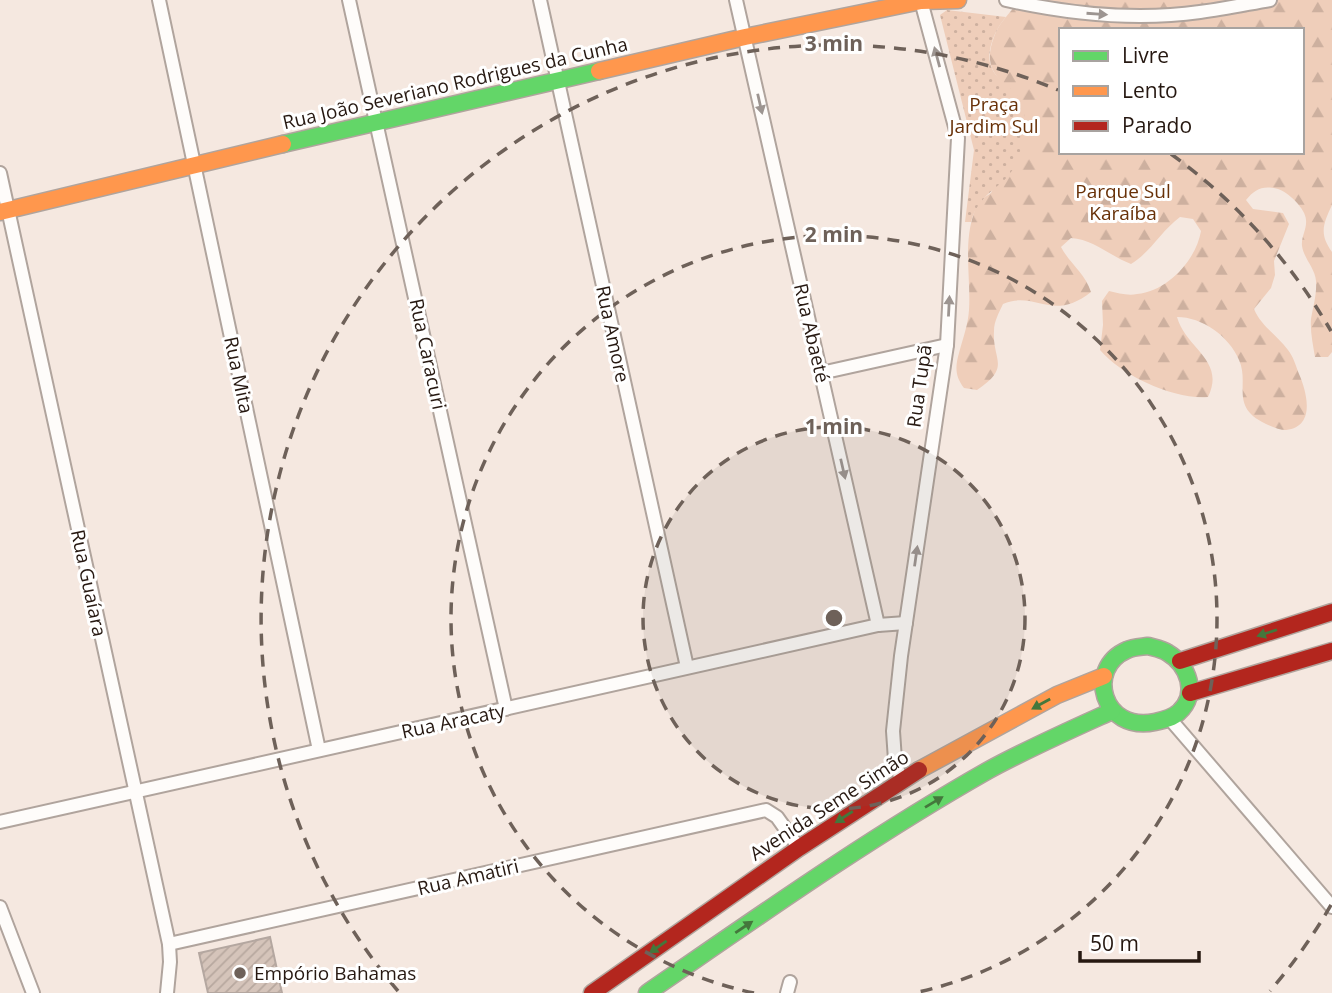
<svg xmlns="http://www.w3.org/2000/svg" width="1332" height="993" font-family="'Open Sans',sans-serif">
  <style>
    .forest { fill: url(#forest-firs); fill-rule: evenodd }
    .park { fill: url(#park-dots) }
    .building { fill: url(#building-hatch); stroke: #b4a7a0; stroke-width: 2 }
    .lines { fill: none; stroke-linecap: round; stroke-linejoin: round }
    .street-casing { stroke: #b0a49d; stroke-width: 16 }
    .fast-casing { stroke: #b0a49d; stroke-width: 19 }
    .slow-casing { stroke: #b0a49d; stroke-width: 19 }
    .jam-casing { stroke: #b0a49d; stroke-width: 19 }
    .street { stroke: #fefcfa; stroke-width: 12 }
    .fast { stroke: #63d668; stroke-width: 16 }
    .slow { stroke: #ff974d; stroke-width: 16 }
    .jam { stroke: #b3261e; stroke-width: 16 }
    .oneway { fill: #9d9591 }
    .oneway2 { fill: #44773c }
    .ring { fill: none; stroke: #6e6159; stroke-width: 3.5; stroke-dasharray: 12 9 }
    .poi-dot { fill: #6e6159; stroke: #fff; stroke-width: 2.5 }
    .labels { text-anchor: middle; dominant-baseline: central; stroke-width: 6; stroke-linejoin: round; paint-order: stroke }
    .street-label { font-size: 19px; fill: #261811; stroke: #fff }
    .park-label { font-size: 19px; fill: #683108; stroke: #fff }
    .poi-label { font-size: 19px; fill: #261811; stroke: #fff; text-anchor: start }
    .centre { fill: #6e6159; stroke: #fff; stroke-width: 3.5 }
    .ring-label { font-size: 21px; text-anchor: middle; font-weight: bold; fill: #6e6159; stroke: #fff; stroke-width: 6; stroke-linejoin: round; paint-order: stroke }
  </style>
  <defs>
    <pattern id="forest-firs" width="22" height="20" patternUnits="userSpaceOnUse" patternTransform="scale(1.75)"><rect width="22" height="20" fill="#efceba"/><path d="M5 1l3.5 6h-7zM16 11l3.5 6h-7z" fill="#cdb09f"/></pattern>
    <pattern id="park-dots" width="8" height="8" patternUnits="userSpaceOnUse" patternTransform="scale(1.75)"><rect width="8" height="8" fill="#efceba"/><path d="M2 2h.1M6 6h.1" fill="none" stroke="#cdb09f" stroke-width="1.8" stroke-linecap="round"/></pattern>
    <pattern id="building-hatch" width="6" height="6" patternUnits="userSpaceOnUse" patternTransform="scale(1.75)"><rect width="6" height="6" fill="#d5c4ba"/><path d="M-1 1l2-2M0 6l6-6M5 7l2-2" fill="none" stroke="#b7a89f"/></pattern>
  </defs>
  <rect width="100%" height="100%" fill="#f5e8e0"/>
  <path class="forest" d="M1019 0H1332V205C1323 224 1319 234 1332 252V352L1328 357H1315C1313 345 1310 331 1311 319 1313 307 1317 294 1316 281 1315 268 1304 259 1302 246 1301 237 1307 229 1306 220 1306 209 1288 192 1278 189 1263 185 1255 189 1246 200L1253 209 1283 213 1289 224 1274 261 1275 275 1271 288 1254 309C1261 326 1277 335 1288 350 1293 356 1296 366 1299 374 1307 392 1316 427 1286 430 1279 430 1271 426 1266 424 1229 407 1250 384 1239 360 1229 336 1202 317 1177 317 1186 349 1226 360 1208 397 1175 400 1122 376 1100 350L1103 325 1102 301 1109 291C1118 293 1128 296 1137 294 1168 291 1196 260 1201 231L1193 219 1180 217C1161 231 1151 252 1131 264 1110 256 1093 239 1071 238L1061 247C1070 264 1085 273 1091 292 1052 323 1035 290 1003 304 999 313 994 321 994 331 992 360 1012 367 977 390L964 388C955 376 955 367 959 353 963 338 968 325 969 310 971 279 963 244 974 213 977 203 983 198 991 193L1022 125C1028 81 975 87 994 37 999 22 1011 13 1019 0ZM1061 30H1302V152H1061Z"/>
  <path class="park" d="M947 10 1006 17C999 25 994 34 991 45 981 83 1020 82 1024 112 1025 119 1022 127 1022 134 1021 190 982 181 971 222H965L974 150 940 15Z"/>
  <polygon class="building" points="270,937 282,993 208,993 199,953"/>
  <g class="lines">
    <defs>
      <g id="street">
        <polyline points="159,0 319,750"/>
        <polyline points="349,0 506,709"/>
        <polyline points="540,0 687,667"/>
        <polyline points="736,0 878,625"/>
        <path d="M1006 0C1069 14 1136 21 1200 12 1224 9 1247 4 1270 0"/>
        <polyline points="0,173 169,944 170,962 167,993"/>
        <polyline points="821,373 947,345"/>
        <polyline points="1170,719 1332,907"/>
        <polyline points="901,780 895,760 893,731 901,656 947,345 958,138 921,1"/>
        <polyline points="0,822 878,625 906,623"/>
        <polyline points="0,907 33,993"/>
        <polyline points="169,944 766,810 777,817 799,848"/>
        <polyline points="787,993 790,982"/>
      </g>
      <g id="fast">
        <polyline points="283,144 599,71"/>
        <path d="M1148 646C1155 648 1162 649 1168 653 1188 665 1199 694 1179 712 1173 718 1164 720 1155 722 1102 733 1085 668 1127 650 1133 647 1141 647 1148 646Z"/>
        <path d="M647 993C759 916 869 838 987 771 1027 749 1070 730 1112 711"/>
      </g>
      <g id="slow">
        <polyline points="599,71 745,37 921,1 958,0"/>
        <polyline points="0,212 283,144"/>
        <polyline points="919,770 1057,695 1104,676"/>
      </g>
      <g id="jam">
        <polyline points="1180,661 1332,612"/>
        <polyline points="1190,693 1332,651"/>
        <polyline points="592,993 799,848 919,770"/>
      </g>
    </defs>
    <use href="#street" class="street-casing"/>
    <use href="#fast" class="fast-casing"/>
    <use href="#slow" class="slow-casing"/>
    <use href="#jam" class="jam-casing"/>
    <use href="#street" class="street"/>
    <use href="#fast" class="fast"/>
    <use href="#slow" class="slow"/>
    <use href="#jam" class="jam"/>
  </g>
  <defs><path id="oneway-solid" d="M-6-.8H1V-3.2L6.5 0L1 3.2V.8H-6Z" transform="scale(1.75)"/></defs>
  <g class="oneway">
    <use href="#oneway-solid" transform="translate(1097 14) rotate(4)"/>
    <use href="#oneway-solid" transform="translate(937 57) rotate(-105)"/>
    <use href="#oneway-solid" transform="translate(760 104) rotate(77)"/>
    <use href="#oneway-solid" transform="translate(949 306) rotate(-87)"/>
    <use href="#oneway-solid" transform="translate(843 469) rotate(77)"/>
    <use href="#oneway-solid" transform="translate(916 556) rotate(-82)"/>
  </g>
  <g class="oneway2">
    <use href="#oneway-solid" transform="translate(1267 633) rotate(162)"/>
    <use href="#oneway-solid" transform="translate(1041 704) rotate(151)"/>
    <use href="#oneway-solid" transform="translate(934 802) rotate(-31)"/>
    <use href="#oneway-solid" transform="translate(844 817) rotate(147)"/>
    <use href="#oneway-solid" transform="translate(744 927) rotate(-34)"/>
    <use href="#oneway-solid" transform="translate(658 947) rotate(145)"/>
  </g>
  <circle cx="834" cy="618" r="191" fill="#6e6159" fill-opacity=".12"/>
  <g class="ring">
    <circle cx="834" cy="618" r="191"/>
    <path d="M754 993A383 383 0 1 1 914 993"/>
    <path d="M1331 905A574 574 0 0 1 1270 991M398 991A574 574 0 0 1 1058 90M1171 154A574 574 0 0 1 1331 331"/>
  </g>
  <circle class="poi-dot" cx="240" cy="973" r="7"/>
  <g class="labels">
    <g class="street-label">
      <text transform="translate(455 83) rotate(-13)">Rua João Severiano Rodrigues da Cunha</text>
      <text transform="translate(812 333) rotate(77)">Rua Abaeté</text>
      <text transform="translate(613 334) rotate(78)">Rua Amore</text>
      <text transform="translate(428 354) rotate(78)">Rua Caracuri</text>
      <text transform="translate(239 375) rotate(78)">Rua Mita</text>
      <text transform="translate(919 386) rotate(-82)">Rua Tupã</text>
      <text transform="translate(89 583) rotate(78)">Rua Guaíara</text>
      <text transform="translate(453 721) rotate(-12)">Rua Aracaty</text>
      <text transform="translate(829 805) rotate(-33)">Avenida Seme Simão</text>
      <text transform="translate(468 877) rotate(-13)">Rua Amatiri</text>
    </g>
    <g class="park-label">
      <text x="994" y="104">Praça<tspan x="994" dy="22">Jardim Sul</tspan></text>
      <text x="1123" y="191">Parque Sul<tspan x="1123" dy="22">Karaíba</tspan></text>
    </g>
    <g class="poi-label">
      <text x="254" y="973">Empório Bahamas</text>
    </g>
  </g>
  <circle cx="834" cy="618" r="10" class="centre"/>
  <g class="ring-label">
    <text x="834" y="51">3 min</text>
    <text x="834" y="242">2 min</text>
    <text x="834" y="434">1 min</text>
  </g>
  <rect x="1059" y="28" width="245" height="126" fill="#ffffff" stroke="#a8a3a0" stroke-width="2"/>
  <rect x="1073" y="51" width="35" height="10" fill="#63d668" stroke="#a8a3a0" stroke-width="2"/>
  <text x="1122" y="63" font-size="21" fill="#261811">Livre</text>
  <rect x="1073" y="86" width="35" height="10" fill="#ff974d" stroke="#a8a3a0" stroke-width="2"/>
  <text x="1122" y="98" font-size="21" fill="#261811">Lento</text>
  <rect x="1073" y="121" width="35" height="10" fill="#b3261e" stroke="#a8a3a0" stroke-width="2"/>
  <text x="1122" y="133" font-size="21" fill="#261811">Parado</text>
  <path d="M1080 951v10h119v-10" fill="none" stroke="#261811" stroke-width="3.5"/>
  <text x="1090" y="951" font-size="21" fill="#261811" stroke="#ffffff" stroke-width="5" paint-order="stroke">50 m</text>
</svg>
